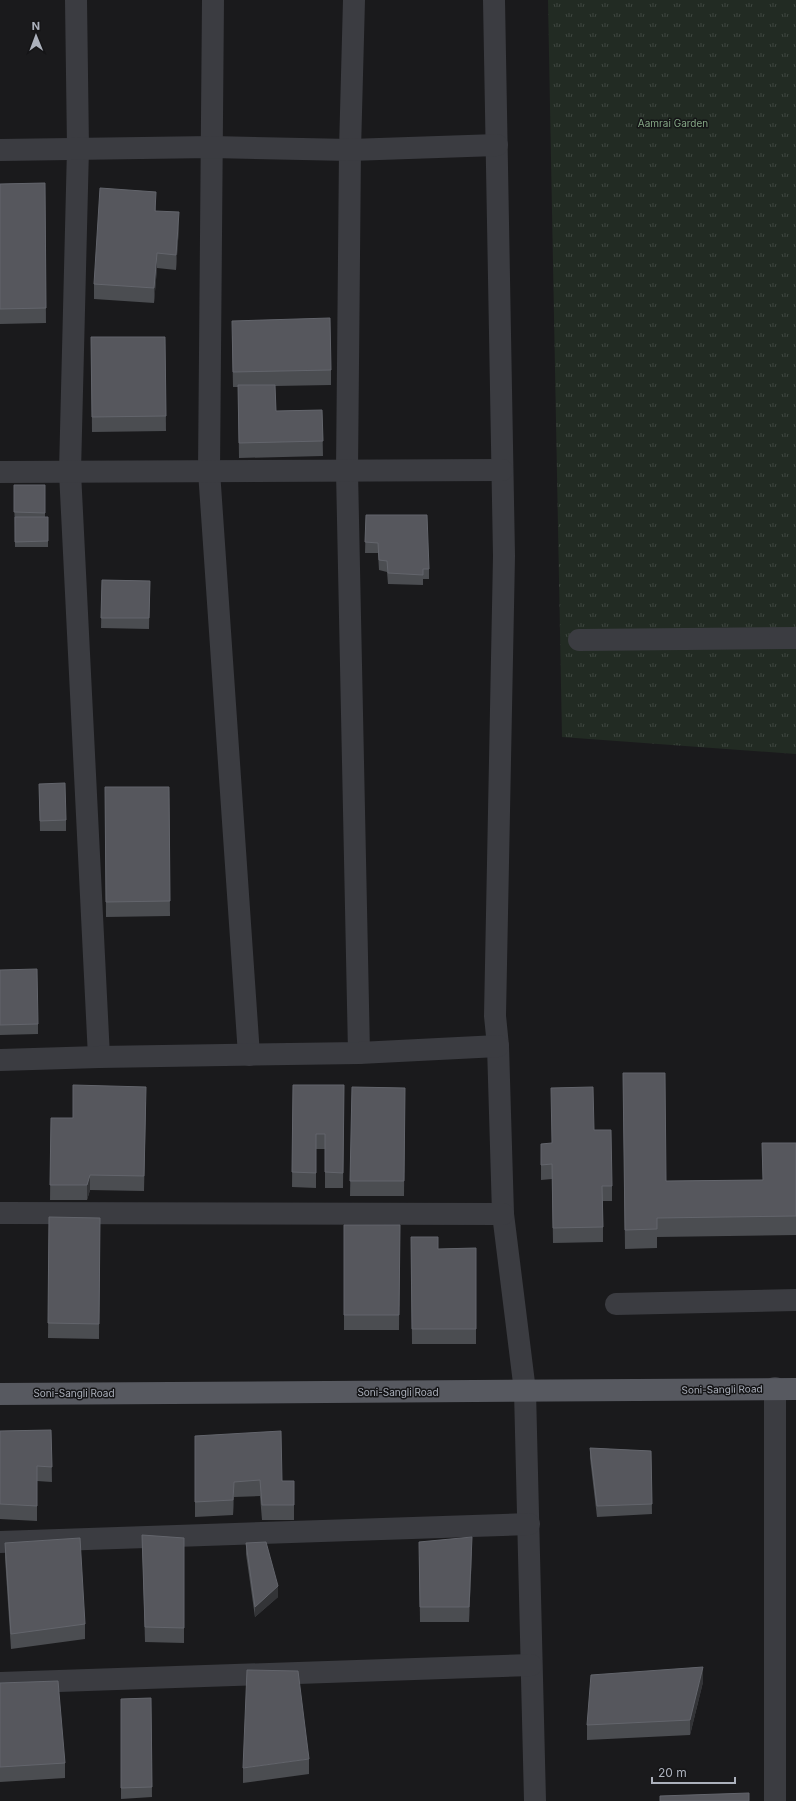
<svg xmlns="http://www.w3.org/2000/svg" width="796" height="1801" font-family="Inter,sans-serif">
  <style>
    .park { fill: url(#park-tufts) }
    .lines { fill: none; stroke-linecap: round; stroke-linejoin: round }
    .street { stroke: #3b3c41; stroke-width: 22 }
    .primary { stroke: #575960; stroke-width: 22 }
    .wall { fill: #4b4d51 }
    .shaded-wall { fill: #333437 }
    .building { fill: #56575d; stroke: #63656c }
    .labels { text-anchor: middle; dominant-baseline: central; stroke-width: 3; stroke-linejoin: round; paint-order: stroke }
    .park-label { font-size: 10px; fill: #84a685; stroke: #151517 }
    .street-label { font-size: 10px; fill: #acb1bc; stroke: #151517 }
  </style>
  <defs>
    <pattern id="park-tufts" width="24" height="20" patternUnits="userSpaceOnUse"><rect width="24" height="20" fill="#222b23"/><path d="M3 7l-1-3M5 7V3M7 7l1-3M15 17l-1-3M17 17v-4M19 17l1-3" fill="none" stroke="#3f4741"/></pattern>
  </defs>
  <rect width="100%" height="100%" fill="#1a1a1c"/>
  <polygon class="park" points="548,0 796,0 796,754 562,737"/>
  <g class="lines">
    <g class="street">
      <polyline points="76,0 78,148 70,472 99,1057"/>
      <polyline points="213,0 209,471 249,1055"/>
      <polyline points="354,0 350,150 347,471 359,1053"/>
      <polyline points="494,0 504,556 495,1016 498,1046 503,1214 525,1391 535,1801"/>
      <polyline points="0,150 212,147 350,150 497,145"/>
      <polyline points="0,472 502,470"/>
      <polyline points="579,640 796,638"/>
      <polyline points="0,1060 99,1057 359,1053 498,1046"/>
      <polyline points="0,1213 503,1214"/>
      <polyline points="616,1304 796,1300"/>
      <polyline points="0,1542 529,1524"/>
      <polyline points="0,1683 531,1665"/>
      <polyline points="775,1801 775,1388"/>
    </g>
    <polyline class="primary" points="0,1394 796,1389"/>
  </g>
  <g class="wall">
    <polygon points="45,183 46,323 0,324 0,184"/>
    <polygon points="156,207 156,211 179,227 176,270 157,268 154,303 94,299 94,284"/>
    <polygon points="232,336 331,370 331,385 275,386 276,411 322,410 323,456 239,458 238,387 233,387"/>
    <polygon points="91,337 165,337 166,431 92,432"/>
    <polygon points="14,485 45,485 45,517 48,517 48,547 15,547"/>
    <polygon points="366,515 429,569 429,579 423,579 423,585 388,584 387,572 379,570 378,553 365,553"/>
    <polygon points="102,580 150,581 149,629 101,628"/>
    <polygon points="39,784 66,820 66,831 40,831"/>
    <polygon points="105,787 169,787 170,916 106,917"/>
    <polygon points="0,970 38,1024 38,1034 0,1035"/>
    <polygon points="623,1073 666,1181 763,1180 762,1143 796,1143 796,1235 657,1237 657,1248 625,1249"/>
    <polygon points="293,1085 344,1085 343,1188 325,1188 325,1149 316,1149 316,1188 292,1187"/>
    <polygon points="352,1087 405,1088 404,1196 350,1196"/>
    <polygon points="146,1102 144,1191 90,1190 87,1200 50,1200 51,1118 73,1118"/>
    <polygon points="594,1130 612,1186 612,1201 603,1201 603,1242 553,1243 552,1179 541,1180 541,1159 552,1143"/>
    <polygon points="49,1217 100,1218 99,1339 48,1338"/>
    <polygon points="344,1225 400,1225 399,1330 344,1330"/>
    <polygon points="411,1237 438,1249 476,1248 476,1344 412,1344"/>
    <polygon points="51,1430 52,1482 37,1481 37,1521 0,1519 0,1431"/>
    <polygon points="195,1436 282,1481 294,1481 294,1520 262,1520 260,1496 234,1497 233,1515 195,1517"/>
    <polygon points="590,1448 651,1451 652,1514 597,1517 590,1458"/>
    <polygon points="142,1535 184,1538 184,1643 145,1642"/>
    <polygon points="5,1543 85,1624 85,1639 11,1649 5,1558"/>
    <polygon points="246,1543 278,1597 255,1617 246,1554"/>
    <polygon points="472,1552 469,1622 420,1622 419,1557"/>
    <polygon points="703,1682 690,1735 587,1740 587,1725"/>
    <polygon points="0,1683 65,1763 65,1778 0,1782"/>
    <polygon points="151,1698 152,1797 121,1799 121,1699"/>
    <polygon points="309,1759 309,1774 243,1783 243,1768"/>
  </g>
  <g class="shaded-wall">
    <polygon points="156,192 156,207 155,226 155,211"/>
    <polygon points="179,212 179,227 176,270 176,255"/>
    <polygon points="157,253 157,268 154,303 154,288"/>
    <polygon points="90,1175 90,1190 87,1200 87,1185"/>
    <polygon points="234,1482 234,1497 233,1515 233,1500"/>
    <polygon points="472,1537 472,1552 469,1622 469,1607"/>
    <polygon points="278,1586 278,1597 255,1617 255,1607"/>
    <polygon points="703,1667 703,1682 690,1735 690,1720"/>
  </g>
  <g class="building">
    <polygon points="45,183 46,308 0,309 0,184"/>
    <polygon points="100,188 156,192 155,211 179,212 176,255 157,253 154,288 94,284"/>
    <polygon points="330,318 331,370 233,372 232,321"/>
    <polygon points="91,337 165,337 166,416 92,417"/>
    <polygon points="238,385 275,385 276,411 322,410 323,441 239,443"/>
    <polygon points="14,485 45,485 45,513 14,512"/>
    <polygon points="366,515 427,515 429,569 423,569 423,575 388,573 387,561 379,560 378,543 365,542"/>
    <polygon points="15,517 48,517 48,541 15,542"/>
    <polygon points="102,580 150,581 149,618 101,618"/>
    <polygon points="65,783 66,820 40,821 39,784"/>
    <polygon points="105,787 169,787 170,901 106,902"/>
    <polygon points="37,969 38,1024 0,1025 0,970"/>
    <polygon points="623,1073 665,1073 666,1181 763,1180 762,1143 796,1143 796,1216 657,1218 657,1229 625,1230"/>
    <polygon points="73,1085 146,1087 144,1176 90,1175 87,1185 50,1185 51,1118 73,1118"/>
    <polygon points="293,1085 344,1085 343,1173 325,1172 325,1134 316,1134 316,1173 292,1172"/>
    <polygon points="352,1087 405,1088 404,1181 350,1181"/>
    <polygon points="593,1087 594,1130 611,1130 612,1186 602,1186 603,1227 553,1228 552,1164 541,1165 541,1144 552,1143 551,1088"/>
    <polygon points="49,1217 100,1218 99,1324 48,1323"/>
    <polygon points="344,1225 400,1225 399,1315 344,1315"/>
    <polygon points="411,1237 438,1237 438,1249 476,1248 476,1329 412,1329"/>
    <polygon points="51,1430 52,1467 37,1466 37,1506 0,1504 0,1431"/>
    <polygon points="281,1431 282,1481 294,1481 294,1505 262,1505 260,1480 234,1482 233,1500 195,1502 195,1436"/>
    <polygon points="590,1448 651,1451 652,1504 597,1506"/>
    <polygon points="142,1535 184,1538 184,1628 145,1627"/>
    <polygon points="472,1537 469,1607 420,1607 419,1542"/>
    <polygon points="80,1538 85,1624 11,1634 5,1543"/>
    <polygon points="266,1542 278,1586 255,1607 246,1543"/>
    <polygon points="703,1667 690,1720 587,1725 591,1675"/>
    <polygon points="247,1670 298,1671 309,1759 243,1768"/>
    <polygon points="58,1681 65,1763 0,1767 0,1683"/>
    <polygon points="151,1698 152,1787 121,1788 121,1699"/>
    <polygon points="749,1793 749,1801 660,1801 660,1796"/>
  </g>
  <g class="labels">
    <g class="park-label">
      <text x="673" y="123">Aamrai Garden</text>
    </g>
    <g class="street-label">
      <text transform="translate(722 1389) rotate(-1)">Soni-Sangli Road</text>
      <text x="398" y="1392">Soni-Sangli Road</text>
      <text x="74" y="1393">Soni-Sangli Road</text>
    </g>
  </g>
  <g transform="translate(36 36) rotate(359)" stroke="#151517" stroke-width="3" paint-order="stroke">
  <path d="M0-3L7 15L0 10L-7 15Z" fill="#acb1bc"/>
  <text y="-6" font-size="11" font-weight="bold" text-anchor="middle" fill="#acb1bc">N</text>
  </g>
  <path d="M652 1777v6h83v-6" fill="none" stroke="#acb1bc" stroke-width="2"/>
  <text x="658" y="1777" font-size="12" fill="#acb1bc" stroke="#151517" stroke-width="3" paint-order="stroke">20 m</text>
</svg>
